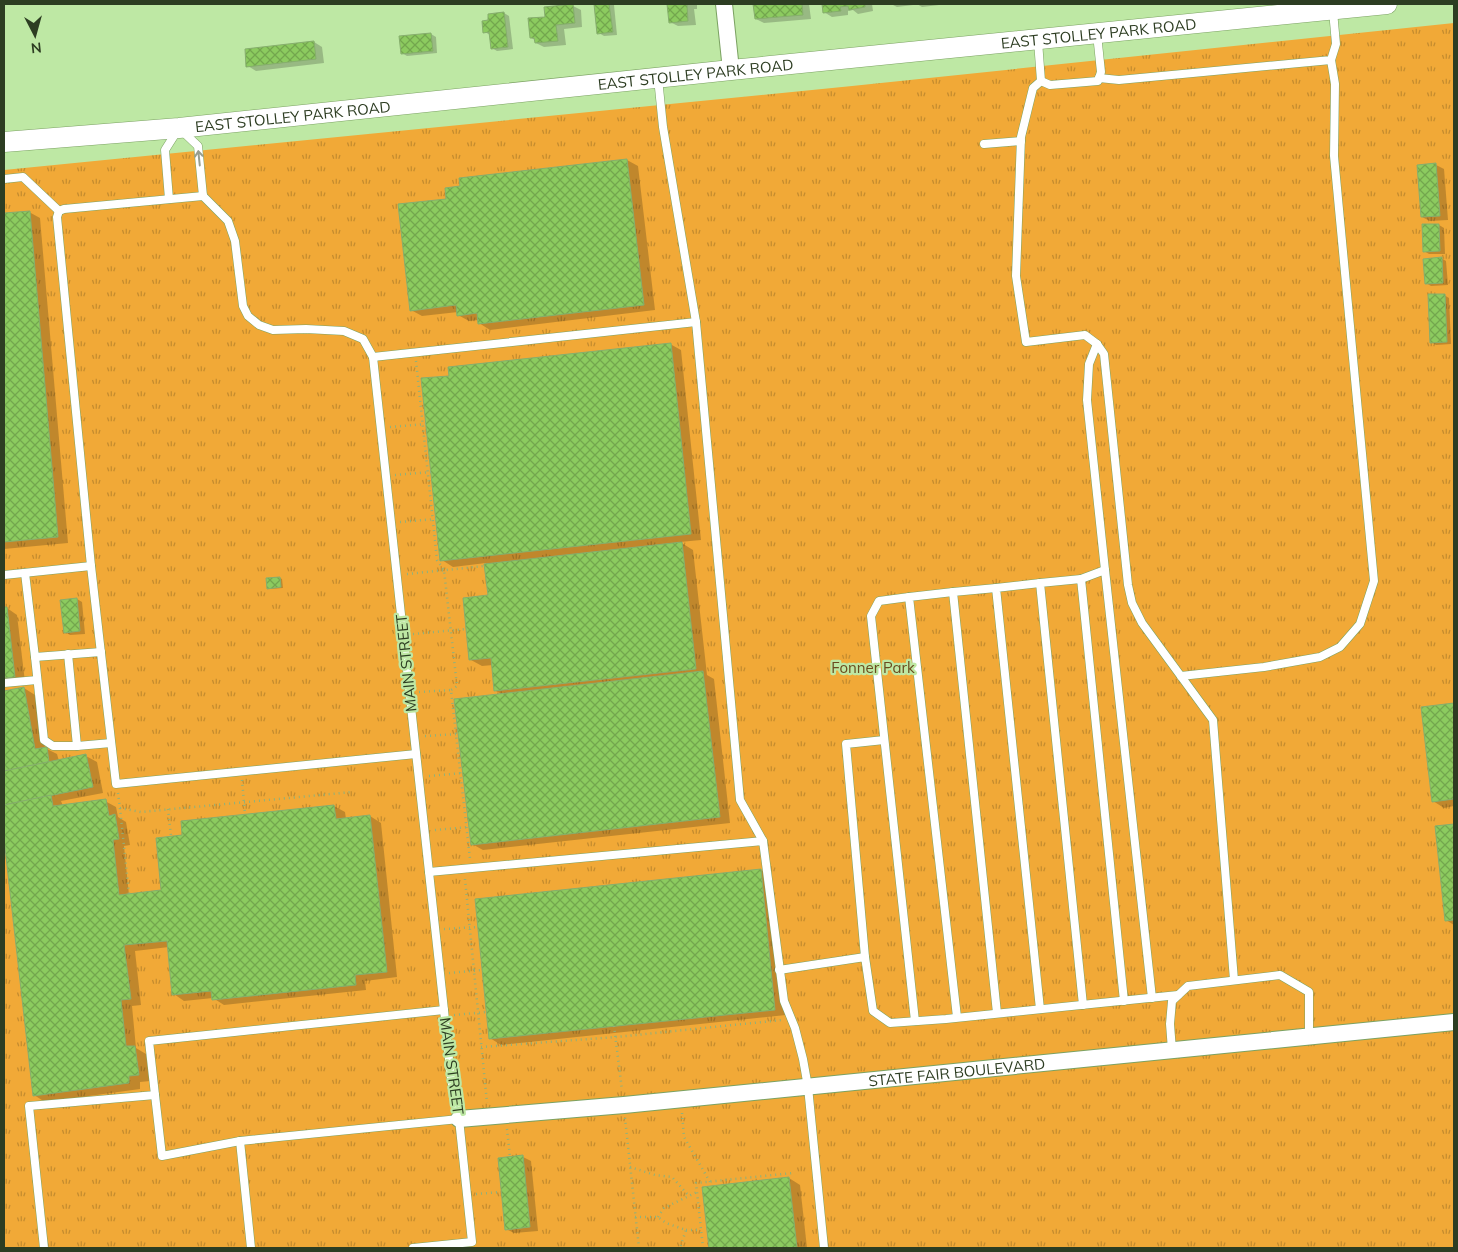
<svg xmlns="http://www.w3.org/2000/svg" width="1458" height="1252" font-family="Mulish,sans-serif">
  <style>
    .park { fill: url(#park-tufts) }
    .shadow { fill: #0003 }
    .building { fill: url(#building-cross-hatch); stroke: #86ae6d }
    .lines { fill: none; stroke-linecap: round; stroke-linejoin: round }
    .service-casing { stroke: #7ba262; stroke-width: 9 }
    .minor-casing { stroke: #7ba262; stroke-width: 18 }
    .tertiary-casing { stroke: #7ba262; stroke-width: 21 }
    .path { stroke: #90b17a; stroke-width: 2.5; stroke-dasharray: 1 4; stroke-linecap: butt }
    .service { stroke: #fff; stroke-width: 8 }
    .minor { stroke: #fff; stroke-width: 16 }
    .tertiary { stroke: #fff; stroke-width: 20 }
    .oneway { stroke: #969e90 }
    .labels { text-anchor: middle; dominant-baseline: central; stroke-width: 4.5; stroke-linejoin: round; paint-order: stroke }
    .street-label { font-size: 15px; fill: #2d3d22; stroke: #bee8a4 }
    .park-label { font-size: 15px; fill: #6a4b1e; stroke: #bee8a4 }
  </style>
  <defs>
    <pattern id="park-tufts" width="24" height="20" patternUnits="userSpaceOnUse" patternTransform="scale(1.25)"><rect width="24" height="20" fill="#f1a937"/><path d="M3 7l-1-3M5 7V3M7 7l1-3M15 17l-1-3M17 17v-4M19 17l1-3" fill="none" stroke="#c48b2e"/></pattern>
    <pattern id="building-cross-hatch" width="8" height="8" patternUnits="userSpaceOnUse" patternTransform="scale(1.25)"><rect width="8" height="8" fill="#8ccb5f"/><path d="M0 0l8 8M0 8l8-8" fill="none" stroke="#73a64e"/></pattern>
  </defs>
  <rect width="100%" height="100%" fill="#bee8a4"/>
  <polygon class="park" points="1454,23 1454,1248 4,1248 4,170 852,86"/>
  <g class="shadow">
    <polygon points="595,4 611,4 614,5 617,35 604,36 599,33"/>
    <polygon points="668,4 697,4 697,9 694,9 696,25 678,26 670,22"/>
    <polygon points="755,4 809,4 811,19 764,23 756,19"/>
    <polygon points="823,4 872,4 873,11 858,14 853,10 848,11 848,15 832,17 824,12"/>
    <polygon points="891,4 913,4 913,5 897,7"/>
    <polygon points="917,4 939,4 939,5 922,7"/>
    <polygon points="573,6 581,10 582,27 564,29 566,45 544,47 536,43 536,40 531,38 547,18"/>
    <polygon points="504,13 509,16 513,49 497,51 492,48 490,35 485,32 490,21"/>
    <polygon points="431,34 436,37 437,53 407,56 402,53"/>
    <polygon points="314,42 322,47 324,63 256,71 248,66"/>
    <polygon points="627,160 638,166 655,310 490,330 479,323 479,320 469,321 458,315 458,312 422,316 411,310 447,200"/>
    <polygon points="1436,165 1444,169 1448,220 1430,221 1422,217"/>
    <polygon points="29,212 40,218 68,543 4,549 4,214"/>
    <polygon points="1439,225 1444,228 1445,254 1429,254 1424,251 1423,226"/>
    <polygon points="1441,258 1446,261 1448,285 1431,286 1426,283"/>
    <polygon points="1444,295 1449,298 1451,344 1436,345 1431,342"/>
    <polygon points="670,344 681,350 701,540 680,542 693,550 707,675 714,679 730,823 483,850 472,844 503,695 496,691 493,665 482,666 471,660 489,596 486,563 453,567 442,560 450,377"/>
    <polygon points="280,578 282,579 283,588 270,589 268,588"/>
    <polygon points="77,599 82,602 85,634 70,635 65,632"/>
    <polygon points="7,608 17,615 25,682 4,685 4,609"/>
    <polygon points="24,688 35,695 45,748 57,754 59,761 86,756 97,762 103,793 61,801 63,806 105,801 116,807 118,817 126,822 130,845 124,846 129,895 163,891 184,836 334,806 345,812 346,819 370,816 381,823 397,977 365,981 366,990 224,1005 213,998 184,1001 174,994 169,947 135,951 141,1005 132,1006 136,1048 146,1054 150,1081 140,1082 140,1089 45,1102 34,1095 4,828 4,692"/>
    <polygon points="1454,704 1454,806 1444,808 1433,801 1423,708"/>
    <polygon points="1454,825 1454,925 1446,920 1436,827"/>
    <polygon points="761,870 771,877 786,1015 501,1045 490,1038"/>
    <polygon points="523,1157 531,1161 538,1231 514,1233 506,1229"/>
    <polygon points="789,1178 800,1185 807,1248 710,1248 704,1188"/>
  </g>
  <g class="building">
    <polygon points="573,4 575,23 556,25 558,41 535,43 534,38 530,38 528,18 545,17 544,7"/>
    <polygon points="594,4 609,4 613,32 597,34"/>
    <polygon points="667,4 689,4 687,5 688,21 669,23"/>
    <polygon points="753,4 802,4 803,15 755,19"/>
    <polygon points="822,4 865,4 865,7 849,10 848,6 840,7 841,11 823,13"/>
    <polygon points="504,12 508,47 491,49 489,32 483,33 482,21 488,20 488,14"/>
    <polygon points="431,33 433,51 401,54 399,36"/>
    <polygon points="314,41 316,59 246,67 245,49"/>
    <polygon points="627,159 644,305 478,324 477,313 457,316 456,305 410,311 398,204 446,199 445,188 460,186 459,178"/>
    <polygon points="1436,163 1440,216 1421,217 1417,165"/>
    <polygon points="30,211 58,537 4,542 4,213"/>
    <polygon points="1422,224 1439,224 1440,251 1423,252"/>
    <polygon points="1442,257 1443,283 1425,284 1423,259"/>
    <polygon points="1428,294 1445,294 1447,342 1430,343"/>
    <polygon points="671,343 691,534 440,561 421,378 449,376 448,367"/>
    <polygon points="682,542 696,669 494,691 491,658 469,660 463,598 488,595 484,564"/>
    <polygon points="280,577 281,587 267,589 266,578"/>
    <polygon points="77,598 80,631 64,633 60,600"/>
    <polygon points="4,607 7,607 15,677 4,678"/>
    <polygon points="703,671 720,817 471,845 454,699"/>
    <polygon points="24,687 35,749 47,747 49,762 4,771 4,691"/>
    <polygon points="1454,703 1454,799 1432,802 1421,707"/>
    <polygon points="86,754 93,787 4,805 4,771"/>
    <polygon points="51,795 53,806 106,799 109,816 115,814 119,839 113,840 119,895 161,890 156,838 182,835 181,821 334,805 336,819 370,815 387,972 355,975 356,985 212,1000 211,991 172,995 167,941 124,945 131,999 121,1000 126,1046 135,1046 139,1075 129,1076 129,1083 33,1096 4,839 4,805"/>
    <polygon points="1454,824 1454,920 1445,921 1435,826"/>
    <polygon points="761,869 775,1010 489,1039 475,899"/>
    <polygon points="523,1155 530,1227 505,1230 498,1158"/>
    <polygon points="789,1177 797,1248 709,1248 702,1187"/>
  </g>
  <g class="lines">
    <defs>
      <g id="service">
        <polyline points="1038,41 1041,81 1033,88 1021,137 1016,276 1026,342 1085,335 1097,344 1104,354 1128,585 1132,603 1142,623 1213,720 1234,980"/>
        <polyline points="658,78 663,127 696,322"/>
        <polyline points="1099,78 1119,80 1331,60 1336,44 1333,11"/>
        <polyline points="1041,81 1050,85 1098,81 1101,72 1097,34"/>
        <polyline points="984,144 1021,141"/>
        <polyline points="4,179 23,177 59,211"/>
        <polyline points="203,196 228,221 235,241 243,306 248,316 259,325 273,330 306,329 344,331 363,339 373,357 444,1010 451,1079 459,1119 472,1242 413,1248"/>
        <polyline points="203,196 64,209 59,211 57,217 91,566 116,784 416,754"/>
        <polyline points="169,199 165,150 179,128 198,146 203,196"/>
        <polyline points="1097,344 1089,364 1087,400 1105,570"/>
        <polyline points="373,357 696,322 740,800 763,841"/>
        <polyline points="25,573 35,657 101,652"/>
        <polyline points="4,575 91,566"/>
        <polyline points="1081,579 1105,570 1152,998"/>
        <polyline points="1040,583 996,588 1040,1009"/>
        <polyline points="996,588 953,592 997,1013"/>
        <polyline points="953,592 909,597 957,1017"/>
        <polyline points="909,597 879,601 871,616 915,1021"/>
        <polyline points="35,657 44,740 53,746 77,746 68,654"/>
        <polyline points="1181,676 1264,667 1320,657 1340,647 1360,624 1374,581 1334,156 1335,84 1331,60"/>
        <polyline points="4,683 37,680"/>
        <polyline points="77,746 111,743"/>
        <polyline points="429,872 763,841 784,1001 795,1028 803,1059 808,1087 824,1248"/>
        <polyline points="865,957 846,744 884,740"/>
        <polyline points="779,970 865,957 873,1011 890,1023 946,1019 1178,995"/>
        <polyline points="1083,1005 1040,583 1081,579 1124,1001"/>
        <polyline points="1172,1050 1170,1024 1172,1001 1188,986 1280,975 1309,992 1309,1036"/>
        <polyline points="155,1095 162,1156 240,1141 459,1119"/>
        <polyline points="240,1141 251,1248"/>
        <polyline points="44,1248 29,1106 155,1095 149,1041 444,1010"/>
      </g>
      <g id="minor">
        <polyline points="724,4 731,70"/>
        <path id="s1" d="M459 1119 624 1105 1454 1022"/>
      </g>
      <g id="tertiary">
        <path id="s2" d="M4 142 179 128 731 70 1387 4"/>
      </g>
    </defs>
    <use href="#service" class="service-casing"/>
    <use href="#minor" class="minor-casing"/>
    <use href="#tertiary" class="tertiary-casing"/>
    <g class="path">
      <polyline points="416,361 437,560 444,570 457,686 451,690"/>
      <polyline points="390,427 426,424"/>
      <polyline points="395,475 431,472"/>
      <polyline points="400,522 436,519"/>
      <polyline points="407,574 485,566"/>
      <polyline points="413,634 466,629"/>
      <polyline points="419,692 451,690 470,859"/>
      <polyline points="425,736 458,734"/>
      <polyline points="429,776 463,773"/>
      <polyline points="242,780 245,814"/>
      <polyline points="118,793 120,808 141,812 352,792"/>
      <polyline points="120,808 129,894"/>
      <polyline points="168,809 171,836"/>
      <polyline points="435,830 469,827"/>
      <polyline points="465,879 487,1103"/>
      <polyline points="444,929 478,927"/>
      <polyline points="449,973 482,970"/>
      <polyline points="454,1015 486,1012"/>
      <polyline points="614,1026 622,1090"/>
      <polyline points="481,1047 616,1037 782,1020"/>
      <polyline points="682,1113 684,1137 710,1182"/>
      <polyline points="625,1118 639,1248"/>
      <polyline points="507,1129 510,1157"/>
      <polyline points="630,1167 655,1175 672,1177 689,1196"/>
      <polyline points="476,1194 501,1192"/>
      <polyline points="635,1217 658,1217 666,1223 686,1230 680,1248"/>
      <polyline points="658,1217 664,1208 697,1192"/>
      <polyline points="686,1230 701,1230"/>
      <polyline points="703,1248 696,1183 793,1173"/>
    </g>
    <use href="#service" class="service"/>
    <use href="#minor" class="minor"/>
    <use href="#tertiary" class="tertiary"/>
  </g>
  <defs><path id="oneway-shaft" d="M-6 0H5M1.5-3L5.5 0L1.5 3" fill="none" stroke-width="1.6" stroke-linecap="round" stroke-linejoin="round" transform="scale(1.25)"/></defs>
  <use class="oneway" href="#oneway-shaft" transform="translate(199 158) rotate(-96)"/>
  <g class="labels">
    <g class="street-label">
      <text stroke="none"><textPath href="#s2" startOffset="1100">EAST STOLLEY PARK ROAD</textPath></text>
      <text stroke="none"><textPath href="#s2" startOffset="695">EAST STOLLEY PARK ROAD</textPath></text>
      <text stroke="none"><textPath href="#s2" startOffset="290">EAST STOLLEY PARK ROAD</textPath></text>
      <text transform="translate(406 663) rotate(-96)">MAIN STREET</text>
      <text transform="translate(452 1066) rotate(82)">MAIN STREET</text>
      <text stroke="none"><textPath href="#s1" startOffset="500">STATE FAIR BOULEVARD</textPath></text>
    </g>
    <g class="park-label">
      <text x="873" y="667">Fonner Park</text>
    </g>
  </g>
  <rect width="1458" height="1252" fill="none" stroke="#2d3d22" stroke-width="10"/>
  <g transform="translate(35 35) rotate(174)" stroke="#bee8a4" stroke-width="4" paint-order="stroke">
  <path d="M0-4L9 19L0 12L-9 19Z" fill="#2d3d22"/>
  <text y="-8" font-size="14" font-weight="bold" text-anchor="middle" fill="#2d3d22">N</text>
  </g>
</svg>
